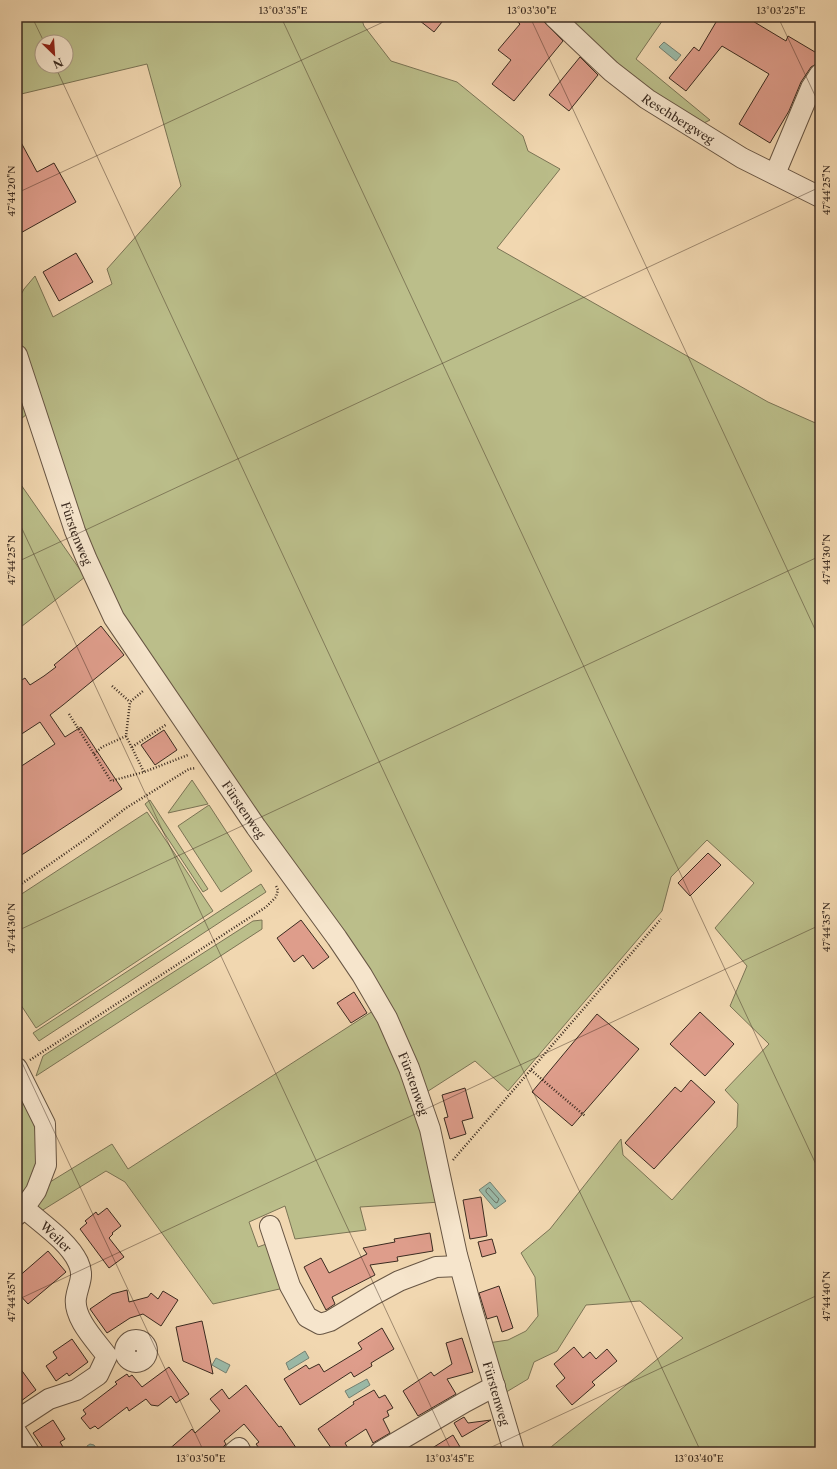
<svg xmlns="http://www.w3.org/2000/svg" width="837" height="1469" font-family="'Libre Caslon Text',serif">
  <style>
    .green { fill: #bbbe8a; stroke: #7b7455; fill-rule: evenodd }
    .water { fill: #9bbaa8; stroke: #758172 }
    .lines { fill: none; stroke-linecap: round; stroke-linejoin: round }
    .shore { stroke: #6b7264; stroke-width: 1 }
    .building { fill: #de9d8b; stroke: #3b2b20 }
    .minor-casing { stroke: #685644; stroke-width: 22 }
    .path { stroke: #3b2b20; stroke-width: 2.5; stroke-dasharray: 1 2; stroke-linecap: butt }
    .minor { stroke: #f6e5cc; stroke-width: 20 }
    .ticks { fill: none; stroke: #3b2b20; stroke-width: 1; stroke-opacity: 0.45 }
    .labels { text-anchor: middle; dominant-baseline: central; stroke-width: 3.5; stroke-linejoin: round; paint-order: stroke }
    .street-label { font-size: 12px; fill: #3b2b20; stroke: #f6e5cc }
    .neatline { fill: none; stroke: #3b2b20; stroke-width: 1.5 }
    .ticks-label { font-size: 10px; text-anchor: middle; fill: #3b2b20 }
  </style>
  <rect width="100%" height="100%" fill="#f1d7b0"/>
  <filter id="stains"><feTurbulence type="fractalNoise" baseFrequency=".005" numOctaves="4"/><feColorMatrix values="0 0 0 0 .2 0 0 0 0 .09 0 0 0 0 .02 0 0 0 .5 -.17"/></filter>
  <radialGradient id="worn" r=".72"><stop offset=".6" stop-color="#630" stop-opacity="0"/><stop offset="1" stop-color="#630" stop-opacity=".3"/></radialGradient>
  <g class="green">
    <path d="M17 17H361L364 26 391 61 457 82 523 136 528 151 560 169 497 248 768 402 820 425V1452H545L683 1338 640 1301 586 1305 557 1351 534 1362 528 1379 503 1394 488 1343 508 1340 526 1331 538 1316 535 1277 521 1253 550 1229 621 1139 623 1155 672 1200 737 1127 738 1104 725 1090 769 1044 730 1006 747 966 715 928 754 883 707 840 671 877 662 911 508 1091 475 1061 422 1095 406 1051 114 606 76 521 17 341V302L24 289 35 276 53 317 112 284 107 269 181 186 147 64 17 95ZM42 42H66V66H42Z"/>
    <polygon points="563,17 665,17 636,59 710,120 700,125 632,81"/>
    <polygon points="17,367 31,411 17,422"/>
    <polygon points="17,479 85,577 17,630"/>
    <polygon points="192,780 208,804 168,813"/>
    <polygon points="150,800 208,889 203,892 145,804"/>
    <polygon points="209,805 252,871 221,892 178,826"/>
    <polygon points="147,812 213,911 36,1028 17,999 17,897"/>
    <polygon points="261,884 266,892 39,1041 33,1033"/>
    <polygon points="262,920 262,929 36,1076 43,1056 253,921"/>
    <polygon points="376,1009 422,1125 441,1202 360,1207 366,1230 295,1239 285,1206 249,1222 258,1247 269,1243 284,1288 213,1304 125,1182 106,1171 38,1213 35,1204 50,1182 112,1144 128,1169"/>
    <polygon points="17,1092 25,1098 31,1113 39,1145 36,1177 17,1208"/>
  </g>
  <g class="water">
    <polygon points="664,42 681,55 676,61 659,47"/>
    <polygon points="490,1182 506,1201 495,1209 479,1190"/>
    <polygon points="305,1351 309,1358 289,1370 286,1363"/>
    <polygon points="216,1358 230,1365 226,1373 212,1365"/>
    <polygon points="367,1379 370,1385 349,1398 345,1391"/>
    <polygon points="90,1444 94,1445 99,1452 88,1452 87,1446"/>
  </g>
  <g class="lines">
    <polygon class="shore" points="489,1188 499,1199 497,1203 495,1202 486,1192 486,1190"/>
  </g>
  <g class="building">
    <polygon points="415,17 446,17 434,32"/>
    <polygon points="512,17 539,17 563,41 514,101 492,84 511,60 498,50 520,24"/>
    <polygon points="719,17 746,17 786,41 788,36 820,55 820,59 818,63 811,67 801,82 789,111 770,143 739,124 769,74 722,46 686,91 669,78 694,47 699,51"/>
    <polygon points="580,57 598,75 569,111 549,95"/>
    <polygon points="17,135 37,172 54,163 76,202 17,235"/>
    <polygon points="76,253 93,282 59,301 43,272"/>
    <polygon points="101,626 124,655 63,705 50,715 65,737 81,727 122,789 17,858 17,769 55,744 40,722 17,737 17,683 25,678 30,685 44,676 56,667 54,665"/>
    <polygon points="164,730 177,750 155,765 141,745"/>
    <polygon points="708,853 721,865 690,896 678,883"/>
    <polygon points="301,920 329,957 313,969 303,955 294,962 277,938"/>
    <polygon points="354,992 367,1013 351,1023 337,1003"/>
    <polygon points="700,1012 734,1044 705,1076 670,1044"/>
    <polygon points="597,1014 639,1049 572,1126 532,1092"/>
    <polygon points="691,1080 715,1102 654,1169 625,1143 675,1087 681,1092"/>
    <polygon points="465,1088 473,1118 462,1121 466,1134 450,1139 444,1118 448,1117 442,1095"/>
    <polygon points="481,1197 487,1236 470,1239 463,1200"/>
    <polygon points="107,1208 121,1226 112,1233 113,1234 109,1238 124,1257 109,1268 80,1229 87,1223 85,1221 96,1212 98,1215"/>
    <polygon points="430,1233 433,1251 397,1257 398,1261 370,1265 375,1275 332,1297 335,1304 326,1310 304,1267 321,1258 329,1273 367,1254 363,1248 395,1242 394,1239"/>
    <polygon points="492,1239 496,1253 482,1257 478,1242"/>
    <polygon points="48,1251 66,1272 28,1304 17,1292 17,1278"/>
    <polygon points="499,1286 513,1328 502,1332 497,1316 487,1319 479,1293"/>
    <polygon points="127,1290 129,1302 148,1297 151,1293 158,1299 163,1291 178,1300 161,1326 143,1314 130,1318 107,1333 90,1309 112,1294"/>
    <polygon points="202,1321 207,1344 213,1374 183,1361 176,1327"/>
    <polygon points="382,1328 394,1349 371,1363 372,1366 354,1377 351,1372 300,1405 284,1379 306,1365 309,1369 319,1364 324,1372 362,1349 358,1343"/>
    <polygon points="462,1338 473,1372 447,1379 456,1394 418,1416 403,1391 431,1372 434,1376 452,1364 446,1343"/>
    <polygon points="72,1339 88,1362 69,1376 67,1373 56,1381 46,1366 57,1358 53,1352"/>
    <polygon points="574,1347 583,1358 590,1352 596,1359 607,1349 617,1361 592,1382 595,1385 572,1405 556,1386 565,1378 554,1364"/>
    <polygon points="17,1364 36,1390 17,1404"/>
    <polygon points="169,1367 189,1394 176,1403 171,1396 158,1406 151,1405 146,1399 129,1411 127,1407 98,1429 95,1426 90,1429 81,1418 86,1414 83,1410 117,1384 115,1382 127,1374 129,1377 132,1375 142,1387"/>
    <polygon points="246,1385 279,1427 281,1426 299,1452 262,1452 256,1444 259,1442 244,1424 224,1441 226,1444 218,1452 166,1452 192,1429 195,1433 220,1411 210,1399 222,1389 229,1399"/>
    <polygon points="374,1390 379,1398 385,1395 393,1408 387,1411 389,1416 383,1419 390,1433 373,1443 366,1429 345,1443 350,1452 334,1452 318,1429 354,1404 353,1402"/>
    <polygon points="464,1417 468,1423 491,1420 462,1437 454,1423"/>
    <polygon points="53,1420 65,1439 60,1442 66,1452 46,1452 33,1433"/>
    <polygon points="453,1435 463,1452 426,1452"/>
  </g>
  <g class="lines">
    <defs>
      <g id="minor">
        <path id="s1" d="M554 17 611 71 647 99 742 158 820 197"/>
        <polyline points="775,174 811,88 820,74"/>
        <path id="s2" d="M17 355 75 531 87 560 114 618 256 827 337 938 362 975 387 1018 409 1068 430 1129 457 1255 472 1310 514 1452"/>
        <polyline points="17,1068 45,1124 46,1165 36,1191 24,1208 17,1215"/>
        <polyline points="270,1226 290,1286 307,1317 320,1324 330,1321 373,1295 399,1281 436,1267 460,1266"/>
        <circle cx="136" cy="1351" r="11"/>
        <path d="M17 1420 49 1399 76 1390 98 1375 107 1356C96 1341 73 1318 76 1298 78 1284 85 1277 78 1262 68 1241 42 1224 24 1208"/>
        <polyline points="17,1433 29,1452"/>
        <polyline points="234,1452 239,1448 241,1452"/>
        <polyline points="380,1452 465,1402 495,1386"/>
      </g>
    </defs>
    <use href="#minor" class="minor-casing"/>
    <g class="path">
      <polyline points="112,686 130,702"/>
      <polyline points="69,714 111,781 144,772 188,755"/>
      <polyline points="126,736 144,772"/>
      <polyline points="132,747 167,724"/>
      <polyline points="94,754 102,747 126,736 130,702 143,691"/>
      <polyline points="17,765 19,768"/>
      <polyline points="17,887 86,839 126,808 189,769 196,768"/>
      <polyline points="30,1060 266,907 276,897 278,890 276,886"/>
      <polyline points="531,1070 585,1116"/>
      <polyline points="453,1160 661,919"/>
    </g>
    <use href="#minor" class="minor"/>
  </g>
  <path class="ticks" d="M32 17 44 42M281 17 820 1173M530 17 820 640M778 17 820 106M55 66 701 1452M17 193 394 17M17 518 452 1452M17 562 820 187M17 931 820 556M17 1052 204 1452M17 1300 820 925M481 1452 820 1294"/>
  <g class="labels">
    <g class="street-label">
      <text stroke="none"><textPath href="#s1" startOffset="161">Reschbergweg</textPath></text>
      <text stroke="none"><textPath href="#s2" startOffset="188">Fürstenweg</textPath></text>
      <text stroke="none"><textPath href="#s2" startOffset="512">Fürstenweg</textPath></text>
      <text stroke="none"><textPath href="#s2" startOffset="836">Fürstenweg</textPath></text>
      <text transform="translate(56 1237) rotate(44)">Weiler</text>
      <text stroke="none"><textPath href="#s2" startOffset="1157">Fürstenweg</textPath></text>
    </g>
  </g>
  <rect width="837" height="1469" fill="none" stroke="#f1d7b0" stroke-width="44"/>
  <g transform="translate(54 54) rotate(155)"><circle r="19" fill="#f6e5cc" stroke="#ab9b87"/>
  <path d="M0-3L7 15L0 10L-7 15Z" fill="#8f2418"/>
  <text y="-6" font-size="11" font-weight="bold" text-anchor="middle" fill="#3b2b20">N</text>
  </g>
  <rect x="22" y="22" width="793" height="1425" class="neatline"/>
  <g class="ticks-label">
    <text x="283" y="14">13°03'35"E</text>
    <text x="532" y="14">13°03'30"E</text>
    <text x="781" y="14">13°03'25"E</text>
    <text transform="translate(826 190) rotate(-90)" y="4">47°44'25"N</text>
    <text transform="translate(11 191) rotate(-90)" y="4">47°44'20"N</text>
    <text transform="translate(826 559) rotate(-90)" y="4">47°44'30"N</text>
    <text transform="translate(11 560) rotate(-90)" y="4">47°44'25"N</text>
    <text transform="translate(826 927) rotate(-90)" y="4">47°44'35"N</text>
    <text transform="translate(11 928) rotate(-90)" y="4">47°44'30"N</text>
    <text transform="translate(826 1296) rotate(-90)" y="4">47°44'40"N</text>
    <text transform="translate(11 1297) rotate(-90)" y="4">47°44'35"N</text>
    <text x="201" y="1462">13°03'50"E</text>
    <text x="450" y="1462">13°03'45"E</text>
    <text x="699" y="1462">13°03'40"E</text>
  </g>
  <rect width="100%" height="100%" filter="url(#stains)"/>
  <rect width="100%" height="100%" fill="url(#worn)"/>
</svg>
